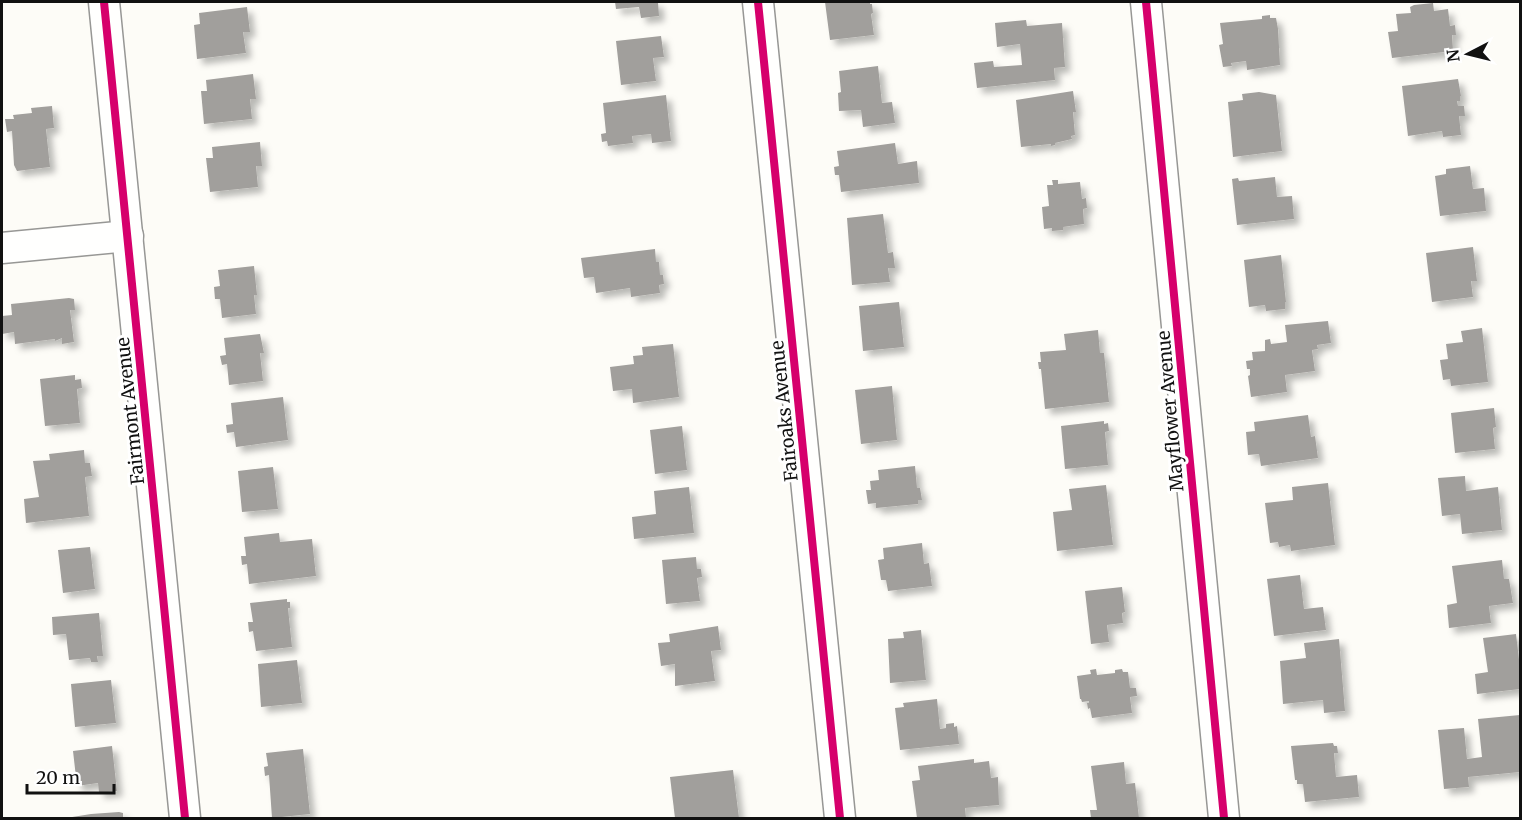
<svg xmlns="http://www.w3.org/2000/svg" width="1522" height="820" font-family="Merriweather,serif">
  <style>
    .building { fill: #a19f9c; filter: url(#shadow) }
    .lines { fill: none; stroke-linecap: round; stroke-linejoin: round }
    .minor-casing { stroke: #979795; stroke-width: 33 }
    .minor { stroke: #fffffe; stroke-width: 30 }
    .cycleway-casing { stroke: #fff; stroke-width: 11 }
    .cycleway { stroke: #d6006c; stroke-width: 8 }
    .labels { text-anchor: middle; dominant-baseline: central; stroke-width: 6; stroke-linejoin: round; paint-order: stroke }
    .street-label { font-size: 18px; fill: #111; stroke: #fff }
  </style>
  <defs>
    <filter id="shadow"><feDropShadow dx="5.5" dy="5.5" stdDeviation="3" flood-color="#0004"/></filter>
  </defs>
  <rect width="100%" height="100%" fill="#fdfcf7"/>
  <g class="building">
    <polygon points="615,2 658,2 659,16 641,18 639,7 616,9"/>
    <polygon points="825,2 870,2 870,4 872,4 873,13 871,14 874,35 830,40"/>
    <polygon points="1433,3 1434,11 1448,9 1450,26 1455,25 1456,35 1452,35 1453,51 1392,58 1388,32 1398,31 1396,14 1411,13 1410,7 1414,5"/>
    <polygon points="247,7 250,32 243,32 246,53 197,59 194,25 200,24 199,13"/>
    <polygon points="1270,15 1270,18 1276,18 1278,29 1280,65 1247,70 1246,61 1231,63 1232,66 1223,67 1219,45 1223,44 1220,23 1262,19 1262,16"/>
    <polygon points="1026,20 1027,26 1062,23 1065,67 1054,68 1055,80 977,88 974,63 993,61 994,67 1022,65 1020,44 997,47 995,23"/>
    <polygon points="661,36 664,57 653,58 656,81 621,85 616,41"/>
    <polygon points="878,66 882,103 892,102 895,123 863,127 861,110 839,111 838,93 841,92 839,71"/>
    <polygon points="253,74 256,99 250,99 252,119 204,124 201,91 207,91 206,80"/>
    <polygon points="1458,79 1461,96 1460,96 1460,101 1457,101 1458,106 1464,106 1465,116 1459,116 1461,135 1443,137 1442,131 1408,136 1402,86"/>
    <polygon points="1073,91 1076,112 1073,112 1075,135 1071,136 1072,139 1055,143 1055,145 1051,146 1051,144 1021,147 1016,100"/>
    <polygon points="1259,92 1276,95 1282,151 1233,157 1228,102 1243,100 1242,94"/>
    <polygon points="666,95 671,141 652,143 651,134 632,136 633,143 608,146 607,141 602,142 601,134 606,133 603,103"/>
    <polygon points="52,106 54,128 46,129 50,167 17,171 14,165 12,131 7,132 5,119 14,119 13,115 32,113 31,108"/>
    <polygon points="260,142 262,166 256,166 258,187 210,192 206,158 213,158 212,147"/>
    <polygon points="895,143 898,164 917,161 919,183 841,192 839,175 835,175 834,167 839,166 837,151"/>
    <polygon points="1470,166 1473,189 1484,188 1486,211 1440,216 1435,176 1446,174 1446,169"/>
    <polygon points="1275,177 1277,197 1292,196 1294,219 1237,225 1232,179 1238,178 1239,181"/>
    <polygon points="1052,180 1058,180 1058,184 1080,182 1082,199 1086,198 1087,208 1083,209 1084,224 1063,227 1063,230 1052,231 1052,228 1044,229 1042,207 1049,206 1047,185 1053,185"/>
    <polygon points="883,214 888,253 893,252 895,268 888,268 890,282 852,285 847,218"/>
    <polygon points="1473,247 1477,281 1471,281 1473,297 1432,302 1426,253"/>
    <polygon points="655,249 656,262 659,262 660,275 663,275 664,284 659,285 660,293 631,297 630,288 596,293 594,277 584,278 581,258"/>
    <polygon points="1281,255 1286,302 1285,302 1285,309 1266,311 1265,305 1249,307 1244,260"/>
    <polygon points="254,266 257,295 254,295 256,314 222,318 220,299 215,299 214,287 220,286 218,270"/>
    <polygon points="69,298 74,299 75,310 70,310 74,342 62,344 62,338 55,341 55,339 15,344 14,332 2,334 2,316 12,315 11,304"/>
    <polygon points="899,302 904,347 863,351 859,306"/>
    <polygon points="1328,321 1331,343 1317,345 1318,349 1312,350 1315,371 1285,375 1287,392 1251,397 1248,376 1250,375 1250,369 1247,369 1246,361 1253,360 1252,352 1265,351 1265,340 1270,339 1271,344 1287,342 1285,325"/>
    <polygon points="1482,328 1488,382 1451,386 1450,379 1443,380 1440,360 1448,359 1446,344 1463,342 1461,331"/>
    <polygon points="1098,330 1100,353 1104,353 1109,402 1045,409 1041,369 1039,369 1038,362 1041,362 1040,352 1066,350 1064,334"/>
    <polygon points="260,334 264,353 260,353 263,381 229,385 227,364 222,365 220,356 226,355 224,338"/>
    <polygon points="673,344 679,397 633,403 632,389 613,391 610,367 634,364 633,356 643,355 642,347"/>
    <polygon points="75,375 75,380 81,379 82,388 77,389 80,423 45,426 40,379"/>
    <polygon points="892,386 897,440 861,444 855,390"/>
    <polygon points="283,397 288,440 236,447 234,432 227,433 226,425 233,424 231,403"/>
    <polygon points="1494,408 1496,427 1493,428 1495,449 1455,453 1451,413"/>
    <polygon points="1308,415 1311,437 1315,436 1318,458 1261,466 1259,454 1248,455 1246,432 1255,431 1254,422"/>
    <polygon points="1104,421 1104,424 1108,423 1109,431 1105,432 1108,465 1065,469 1061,426"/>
    <polygon points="682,426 687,470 655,474 650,430"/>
    <polygon points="84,450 85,463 90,463 92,476 85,477 89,516 26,523 24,499 39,497 33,461 50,460 49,454"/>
    <polygon points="915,466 917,488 920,488 922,500 918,500 918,504 876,508 876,503 868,504 866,490 871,490 870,481 879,480 878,470"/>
    <polygon points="273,467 278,509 242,512 238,471"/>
    <polygon points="1465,476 1466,491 1498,487 1502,530 1462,534 1460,514 1442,516 1438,478"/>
    <polygon points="1328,483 1335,545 1291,551 1290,545 1279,547 1278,542 1270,543 1265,503 1293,500 1292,487"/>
    <polygon points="1106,485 1113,545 1057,551 1053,512 1072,510 1069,489"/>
    <polygon points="689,487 694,533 634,539 632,517 656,514 654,491"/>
    <polygon points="279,533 280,542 312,539 316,576 249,584 247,564 242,565 241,556 246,556 244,537"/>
    <polygon points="922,543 924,564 929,563 932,586 888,591 886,580 881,580 878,560 884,559 883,548"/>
    <polygon points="90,547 95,589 63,593 58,550"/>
    <polygon points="696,557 697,569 701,569 702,577 697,578 700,601 666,604 662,560"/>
    <polygon points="1502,560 1504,579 1509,579 1513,603 1489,606 1491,623 1449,628 1447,605 1457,603 1452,566"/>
    <polygon points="1300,575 1304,609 1323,607 1326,630 1274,636 1267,579"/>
    <polygon points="1122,587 1125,612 1122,613 1123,623 1107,625 1109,642 1091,644 1085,591"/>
    <polygon points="287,599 287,602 290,602 290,608 288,608 292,647 256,651 253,631 249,632 248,622 253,622 250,603"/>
    <polygon points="99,613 103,656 97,656 98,662 91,662 90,658 69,660 66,634 53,635 52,617"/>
    <polygon points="718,626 721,650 711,651 715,681 675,686 675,664 661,666 658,643 670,642 669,634"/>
    <polygon points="921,630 926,680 890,683 888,639 904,638 903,632"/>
    <polygon points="1516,634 1520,668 1520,689 1477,694 1475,674 1488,672 1483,638"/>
    <polygon points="1339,639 1345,711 1324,713 1323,700 1283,704 1280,661 1306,658 1304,643"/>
    <polygon points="297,660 302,703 261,707 258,664"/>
    <polygon points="1096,669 1097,675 1115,673 1115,670 1122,669 1123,672 1128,672 1130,688 1136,688 1137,696 1130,697 1132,713 1092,718 1090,708 1088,709 1087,703 1089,703 1089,701 1082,702 1081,699 1080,699 1077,676 1091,674 1090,670"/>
    <polygon points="111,680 116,723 75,727 71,684"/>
    <polygon points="937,699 940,729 946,728 946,724 954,723 954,727 957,726 959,744 900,750 895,708 904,707 903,703"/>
    <polygon points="1520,715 1520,772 1468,777 1469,787 1444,789 1438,730 1464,728 1467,759 1482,757 1478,719"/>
    <polygon points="1333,743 1334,746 1337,746 1338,753 1334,753 1336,777 1357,775 1359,797 1305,802 1303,784 1297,784 1297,780 1295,780 1291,746"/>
    <polygon points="112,746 117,791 99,793 98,783 77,786 73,751"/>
    <polygon points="303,749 310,814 272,818 269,775 265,776 264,767 268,766 266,753"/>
    <polygon points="974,759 974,763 989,761 991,778 998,777 999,805 965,808 966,818 917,818 912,781 920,780 918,766"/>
    <polygon points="1124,762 1126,784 1135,783 1139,818 1091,818 1090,810 1097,810 1091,766"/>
    <polygon points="733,770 739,818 675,818 670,777"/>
    <polygon points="119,812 123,813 123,818 66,818 91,814"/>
  </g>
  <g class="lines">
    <defs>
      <g id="minor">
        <polyline points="104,2 185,818"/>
        <polyline points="758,2 840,818"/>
        <polyline points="1146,2 1224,818"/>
        <polyline points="2,248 128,236"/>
      </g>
    </defs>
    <use href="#minor" class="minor-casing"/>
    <use href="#minor" class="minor"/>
    <defs>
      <g id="cycleway">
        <polyline points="104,2 185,818"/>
        <polyline points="758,2 840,818"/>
        <polyline points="1146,2 1224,818"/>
      </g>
    </defs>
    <use href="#cycleway" class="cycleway-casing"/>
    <use href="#cycleway" class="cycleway"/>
  </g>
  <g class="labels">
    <g class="street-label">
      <text transform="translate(130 411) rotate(-96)">Fairmont Avenue</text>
      <text transform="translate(784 411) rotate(-96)">Fairoaks Avenue</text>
      <text transform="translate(1170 411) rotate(-95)">Mayflower Avenue</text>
    </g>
  </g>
  <rect width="1522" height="820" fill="none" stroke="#111111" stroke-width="6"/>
  <g transform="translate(1468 54) rotate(263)" stroke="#ffffff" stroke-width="4.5" paint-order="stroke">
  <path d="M0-4.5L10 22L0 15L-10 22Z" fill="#111111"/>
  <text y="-9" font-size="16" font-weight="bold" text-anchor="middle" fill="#111111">N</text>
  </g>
  <path d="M27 784v9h87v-9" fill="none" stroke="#111111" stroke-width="3"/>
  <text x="36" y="784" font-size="18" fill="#111111" stroke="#ffffff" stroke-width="4.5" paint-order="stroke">20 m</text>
</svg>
